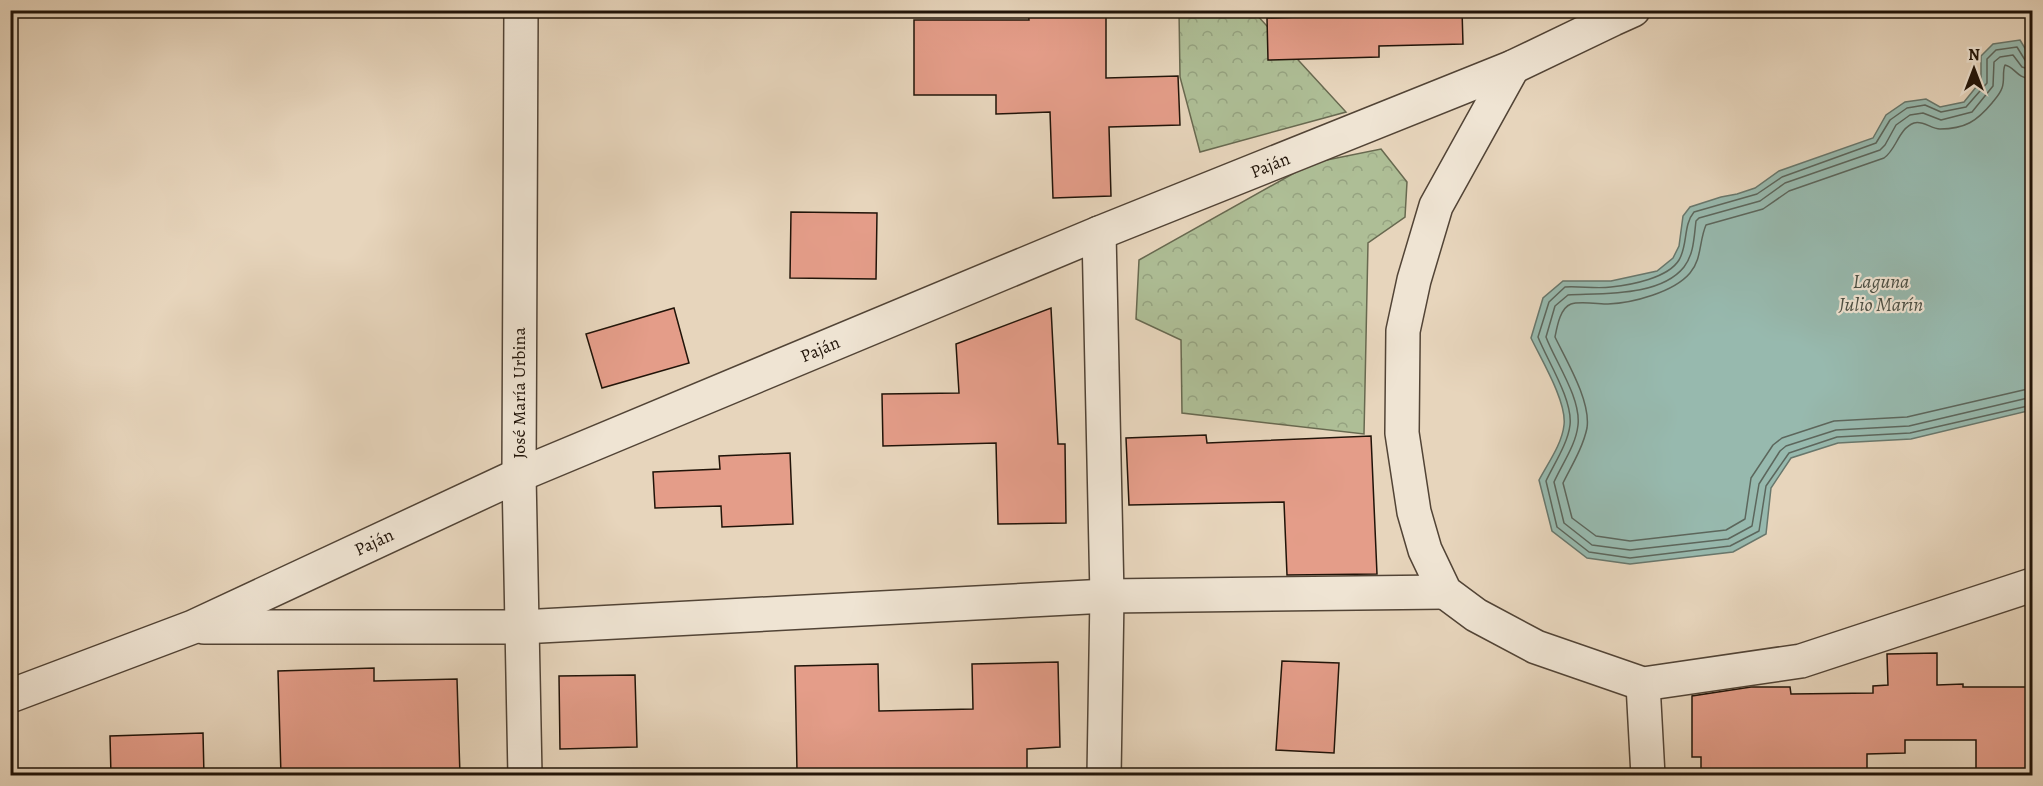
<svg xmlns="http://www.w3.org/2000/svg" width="2043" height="786" font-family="Alegreya,serif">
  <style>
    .forest { fill: url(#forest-crowns); stroke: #686950; stroke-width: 1.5 }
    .water { fill: #97b9ae; stroke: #68776c; stroke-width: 1.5 }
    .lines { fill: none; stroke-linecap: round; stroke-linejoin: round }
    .shore { stroke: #5c665c; stroke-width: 1.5 }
    .building { fill: #e49d89; stroke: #211409; stroke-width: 1.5 }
    .minor-casing { stroke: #524436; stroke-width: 36 }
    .minor { stroke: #efe4d3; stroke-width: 33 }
    .labels { text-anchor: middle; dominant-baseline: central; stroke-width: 4.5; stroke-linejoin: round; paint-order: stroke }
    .street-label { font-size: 18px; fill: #211409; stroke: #efe4d3 }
    .water-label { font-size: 20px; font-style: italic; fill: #4a4e43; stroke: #efe4d3 }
  </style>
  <defs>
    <pattern id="forest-crowns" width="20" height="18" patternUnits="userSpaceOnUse" patternTransform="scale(1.5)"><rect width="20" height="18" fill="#aebe96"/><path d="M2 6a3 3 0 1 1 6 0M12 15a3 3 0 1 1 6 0" fill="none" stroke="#95a280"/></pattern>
  </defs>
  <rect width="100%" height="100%" fill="#e7d5bc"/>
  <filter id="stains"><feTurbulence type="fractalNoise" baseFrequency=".00333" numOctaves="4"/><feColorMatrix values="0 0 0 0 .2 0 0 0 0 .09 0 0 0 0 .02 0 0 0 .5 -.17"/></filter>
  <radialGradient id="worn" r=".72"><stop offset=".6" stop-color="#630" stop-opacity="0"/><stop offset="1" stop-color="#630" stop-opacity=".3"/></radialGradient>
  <g class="forest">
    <polygon points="1179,11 1257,11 1255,13 1346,112 1200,152 1180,77"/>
    <polygon points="1381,149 1407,182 1405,217 1368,243 1364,434 1182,413 1181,340 1136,319 1139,260 1312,163"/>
  </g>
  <path class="water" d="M2020 40 2029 55 2032 57V410L1911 439 1838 443 1791 458 1771 488 1766 534 1733 552 1630 564 1587 558 1552 531 1539 480C1548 463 1562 444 1564 425 1567 402 1541 359 1531 338L1543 298 1563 281H1611L1657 271 1673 258 1679 246 1683 216 1690 207 1721 197 1737 194 1755 188 1779 171 1873 138 1886 115 1905 102 1926 99 1940 107 1964 102 1981 81V56L1993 44Z"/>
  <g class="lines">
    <g class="shore">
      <path d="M2032 62 2025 60 2017 47 1996 50 1987 59V83L1966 107 1941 112 1925 105 1907 108 1890 120 1876 143 1782 177 1757 194 1694 212C1683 225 1688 245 1679 260 1668 278 1631 285 1611 287 1596 289 1580 286 1565 287L1549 302 1538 337C1547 360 1573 400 1570 425 1568 443 1554 464 1546 481L1557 527 1589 552 1630 558 1730 546 1759 531 1766 486 1789 453 1837 437 1910 433 2032 405"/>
      <path d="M2032 70 2022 67 2013 55 2000 57 1994 62 1993 86 1972 112 1941 120 1923 113 1910 115 1896 125 1885 145 1880 150 1785 183 1760 201 1699 218 1696 221C1694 237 1694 254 1684 267 1660 297 1602 293 1568 295L1555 306 1546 337C1555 361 1581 398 1578 425 1576 445 1562 464 1554 482L1564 523 1592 545 1630 550 1728 539 1752 526 1759 484 1780 451 1786 446 1836 430 1909 426 2032 397"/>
      <path d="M2032 79C2016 78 2015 67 2005 65 2002 72 2005 80 2002 88 2000 94 1996 98 1992 103 1977 121 1965 129 1940 129 1931 129 1923 120 1914 123 1898 129 1897 149 1884 158L1789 191 1763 209 1706 225C1699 241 1702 259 1690 273 1674 292 1633 303 1608 304 1599 304 1579 301 1571 304 1560 308 1557 327 1555 337 1566 360 1591 401 1587 428 1583 447 1572 465 1563 483L1572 518 1596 536 1630 541 1726 530 1745 519 1751 478 1773 445 1782 438 1834 421 1907 417 2032 388"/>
    </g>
  </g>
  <g class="building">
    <polygon points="1028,10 1106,10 1106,78 1178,76 1180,125 1109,127 1111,196 1053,198 1050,112 996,114 996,95 914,95 914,20 1029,20"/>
    <polygon points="1331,10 1462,10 1463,44 1379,46 1379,57 1268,60 1267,18 1331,16"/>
    <polygon points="791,212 877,213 876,279 790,278"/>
    <polygon points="674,308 689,363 602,388 586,334"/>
    <polygon points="1051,308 1058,444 1065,444 1066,523 998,524 996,443 883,446 882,394 959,393 956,344"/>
    <polygon points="1206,435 1207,443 1371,436 1377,574 1287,575 1284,502 1129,505 1126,438"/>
    <polygon points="790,453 793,524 722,527 721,506 655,508 653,472 720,469 719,456"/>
    <polygon points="1937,653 1937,685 1963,684 1963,687 2032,687 2032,776 1976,776 1976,740 1905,740 1905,753 1867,754 1867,776 1701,776 1701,757 1692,757 1692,696 1751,687 1790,687 1791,694 1873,693 1873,686 1888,685 1887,654"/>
    <polygon points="1282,661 1339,663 1334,753 1276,750"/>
    <polygon points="1058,662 1060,747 1027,749 1027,776 974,776 974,769 797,771 795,666 878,664 879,711 973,709 972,664"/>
    <polygon points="374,668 374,681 457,679 460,776 281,776 278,671"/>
    <polygon points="635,675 637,747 560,749 559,676"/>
    <polygon points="203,733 204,776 111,776 110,736"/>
  </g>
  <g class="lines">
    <defs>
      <g id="minor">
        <polyline points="521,10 519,475 525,776"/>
        <polyline points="1513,67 1436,206 1414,280 1403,331 1402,433 1414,512 1425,550 1445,592 1476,615 1536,647 1643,684 1801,661 2032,585"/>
        <polyline points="1099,233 1107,596 1104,776"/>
        <polyline points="204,627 521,627 1107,596 1445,592"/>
        <polyline points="1643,684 1648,776"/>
        <polyline points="10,696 193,627 519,475 1099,233 1513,67 1613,19 1633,10"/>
      </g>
    </defs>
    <use href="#minor" class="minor-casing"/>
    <use href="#minor" class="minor"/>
  </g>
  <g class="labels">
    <g class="street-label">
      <text transform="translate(1270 165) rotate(-22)">Paján</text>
      <text transform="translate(820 349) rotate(-23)">Paján</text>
      <text transform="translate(519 393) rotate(-90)">José María Urbina</text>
      <text transform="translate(374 542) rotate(-25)">Paján</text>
    </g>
    <g class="water-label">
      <text x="1881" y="281">Laguna<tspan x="1881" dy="23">Julio Marín</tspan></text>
    </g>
  </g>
  <rect width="2043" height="786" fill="none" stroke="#e7d5bc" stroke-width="36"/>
  <rect x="12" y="12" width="2019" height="762" fill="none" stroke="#211409" stroke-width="3"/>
  <rect x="18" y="18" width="2007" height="750" fill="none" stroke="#211409" stroke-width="1.5"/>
  <g transform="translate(1974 69)" stroke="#efe4d3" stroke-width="4.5" paint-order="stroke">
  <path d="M0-4.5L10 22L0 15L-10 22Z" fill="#211409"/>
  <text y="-9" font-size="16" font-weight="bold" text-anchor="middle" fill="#211409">N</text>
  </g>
  <rect width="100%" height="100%" filter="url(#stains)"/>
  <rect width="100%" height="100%" fill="url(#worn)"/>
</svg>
